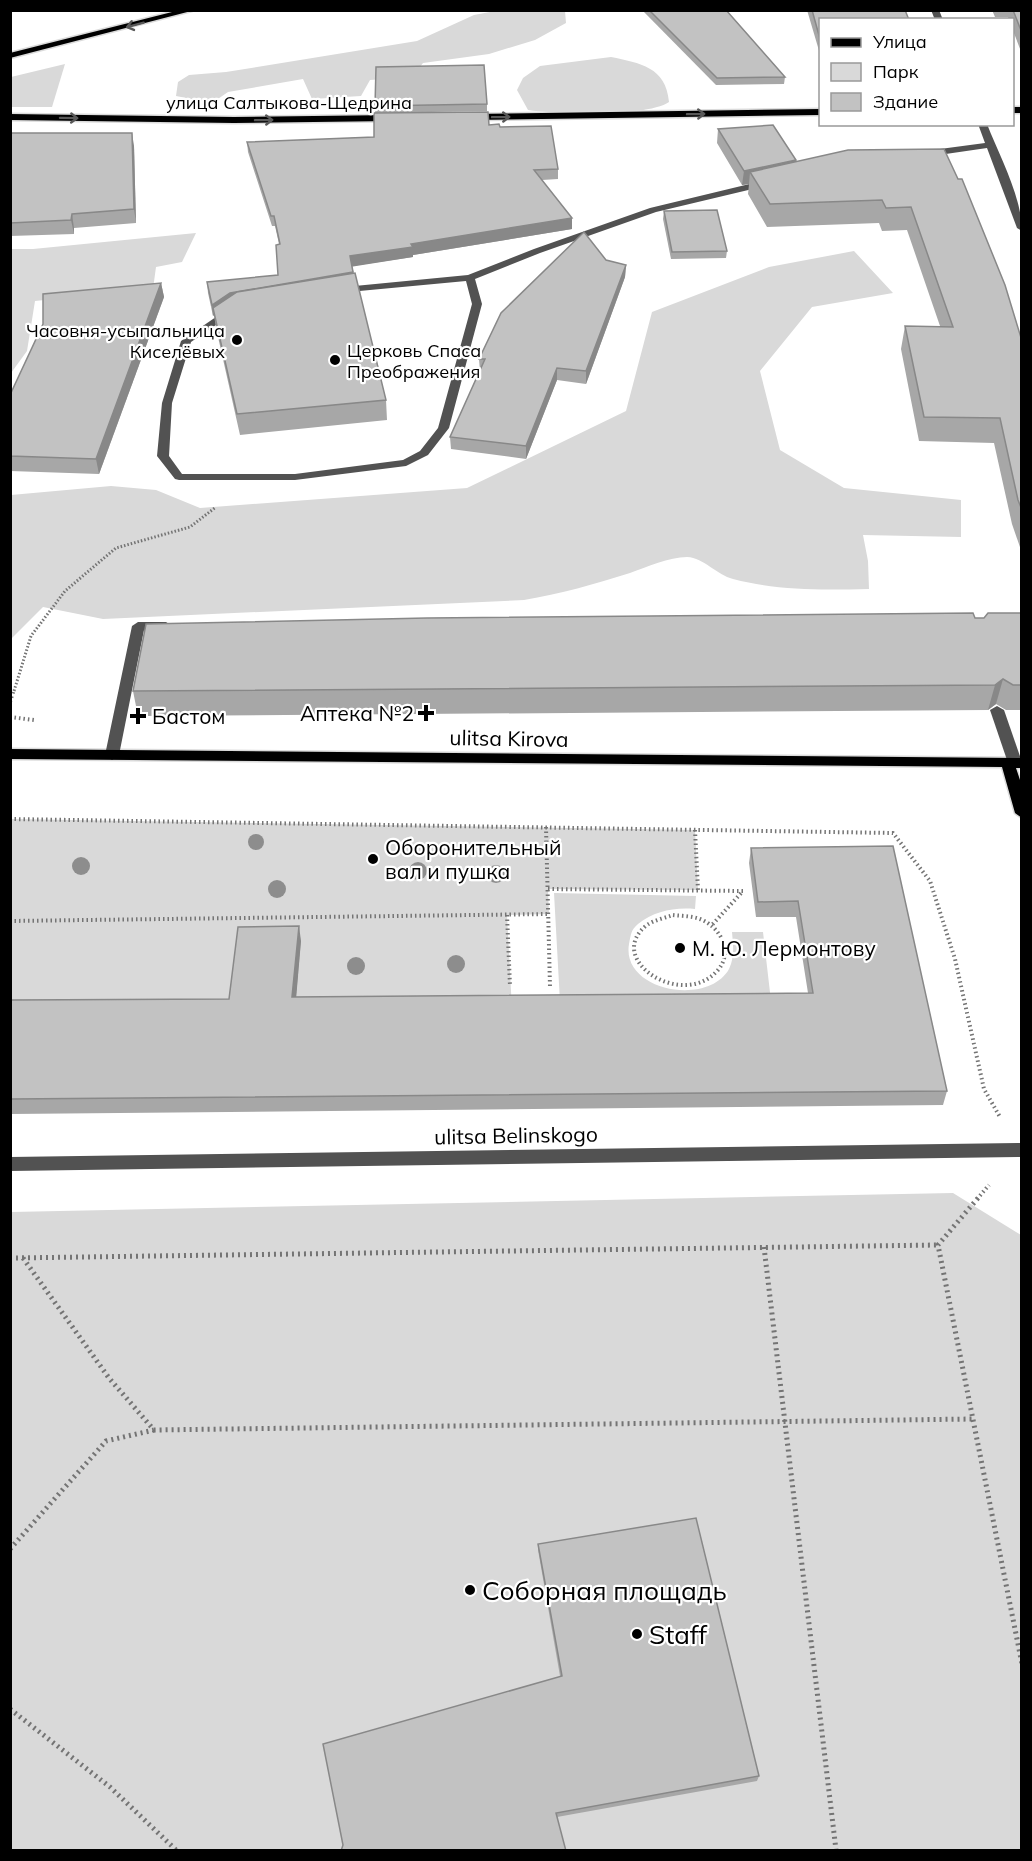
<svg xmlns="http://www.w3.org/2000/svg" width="1032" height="1861" font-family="Mulish,sans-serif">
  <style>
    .green { fill: #d9d9d9 }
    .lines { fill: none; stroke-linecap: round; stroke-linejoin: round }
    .major-casing { stroke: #dbdbdb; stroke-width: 3 }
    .path-far2 { stroke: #747474; stroke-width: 3; stroke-dasharray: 1.5 2; stroke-linecap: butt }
    .path-far1 { stroke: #747474; stroke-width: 4; stroke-dasharray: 1.5 3; stroke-linecap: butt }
    .path { stroke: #747474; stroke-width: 5; stroke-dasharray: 2 4; stroke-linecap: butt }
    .minor { fill: #525252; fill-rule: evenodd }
    .major { fill: #000; fill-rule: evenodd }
    .tree { fill: #8d8d8d }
    .wall { fill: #a7a7a7 }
    .shaded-wall { fill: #888 }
    .building { fill: #c2c2c2; stroke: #888; stroke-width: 1.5 }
    .oneway { stroke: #595959 }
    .poi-dot { fill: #000; stroke: #fff; stroke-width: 2 }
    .labels { text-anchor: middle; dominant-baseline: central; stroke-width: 4.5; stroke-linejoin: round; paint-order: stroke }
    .far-street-label { font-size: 18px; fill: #000; stroke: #fff }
    .far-poi-label { font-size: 18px; fill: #000; stroke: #fff; text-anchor: end }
    .poi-label { font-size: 21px; fill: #000; stroke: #fff; text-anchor: start }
    .street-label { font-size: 21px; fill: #000; stroke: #fff }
    .near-poi-label { font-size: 26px; fill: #000; stroke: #fff; text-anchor: start }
  </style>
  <rect width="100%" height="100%" fill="#fff"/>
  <g class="green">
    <polygon points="495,11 565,11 566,23 535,40 489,54 423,63 412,77 370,80 361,96 312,99 303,79 228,92 212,103 176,96 178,82 189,75 226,72 417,41 474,15"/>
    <path d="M611 57C640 63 666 67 669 102 648 117 556 114 528 110L517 90 523 78 540 66Z"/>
    <polygon points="65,64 52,107 11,107 11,77"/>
    <polygon points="196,233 182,262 156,267 153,289 35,301 27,351 11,373 11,249 33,249"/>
    <path d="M854 251 893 293 812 307 760 371 780 450 844 488 961 500V537L863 535 868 561 869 589C821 590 779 591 733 579 717 575 704 558 687 557 669 557 647 567 630 573 595 584 560 594 524 600L103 619 43 607 11 639V495L111 486 156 490 200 508 467 488 626 411 652 312 769 267Z"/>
    <polygon points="11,819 695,830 698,890 548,889 549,914 507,915 512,1010 295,1012 301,941 232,1013 11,1015"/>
    <path d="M554 893 696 896 695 909C675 907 654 911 638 924 631 930 631 934 629 944 621 991 708 1007 729 969 735 957 733 944 732 932H763L771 1001 560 1002Z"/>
    <polygon points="953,1193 1021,1235 1021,1850 11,1850 11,1212"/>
  </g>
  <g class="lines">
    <defs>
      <g id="major">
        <polygon points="180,10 195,10 10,58 10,53"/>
        <rect x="1012" y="107" width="10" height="6"/>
        <polygon points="820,109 820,115 469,120 465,117 469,114"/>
        <polygon points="10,114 234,117 394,115 398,118 394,121 234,123 10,120"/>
        <polygon points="10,749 1022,758 1022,768 1016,768 1022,786 1022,818 1015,813 1002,767 10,759"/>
      </g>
    </defs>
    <use href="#major" class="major-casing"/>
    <polyline class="path-far2" points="14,691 31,636 65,591 116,548 190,527 216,507"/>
    <g class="path-far1">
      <polyline points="10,702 14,689"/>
      <polyline points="10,717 34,720"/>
      <polyline points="10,819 893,833 930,881 955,959 984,1089 1000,1117"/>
      <polyline points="546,827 550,987"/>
      <polyline points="695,830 698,890"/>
      <polyline points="548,889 743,891 711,926"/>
      <polyline points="507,915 510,986"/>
      <path d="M673 915C682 916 692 916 700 919 721 927 734 953 717 971 682 1010 603 959 647 925 654 920 665 918 673 915Z"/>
      <polyline points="10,921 549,914"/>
      <polyline points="977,1199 989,1185"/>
    </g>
    <g class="path">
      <polyline points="978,1198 938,1245 1022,1664"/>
      <polyline points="764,1247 836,1850"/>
      <polyline points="10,1258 938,1245"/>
      <polyline points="23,1258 109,1378 154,1430 973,1419"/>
      <polyline points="10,1549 106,1441 154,1430"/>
      <polyline points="10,1709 110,1787 176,1850"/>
    </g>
    <g class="minor">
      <polygon points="931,10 939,10 943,20 935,20"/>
      <path d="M978 124H987C999 155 1022 197 1022 231L1017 228 987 148 925 157 921 154 925 151 985 143Z"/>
      <polygon points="766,180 771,183 769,185 656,212 540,253 475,279 482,304 449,428 428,455 406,466 295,480 179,480 175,479 157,456 162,403 181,341 229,308 238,310 191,342 172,403 169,456 182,474 295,474 403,460 420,451 438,428 472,304 466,281 338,293 333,290 334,288 468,275 534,249 650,208"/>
      <polygon points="138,622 166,622 172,626 166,630 144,630 119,755 112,760 105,755 132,626"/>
      <polygon points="997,706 1004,710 1022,762 1020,766 1010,766 1008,763 990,710"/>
      <polygon points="1022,1143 1022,1157 10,1171 10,1157"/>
    </g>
    <use href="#major" class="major"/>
  </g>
  <g class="tree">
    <circle cx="256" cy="842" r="8"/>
    <circle cx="81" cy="866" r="9"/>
    <circle cx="418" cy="871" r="9"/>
    <circle cx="496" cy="874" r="9"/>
    <circle cx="277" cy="889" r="9"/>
    <circle cx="456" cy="964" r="9"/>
    <circle cx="356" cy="966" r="9"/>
  </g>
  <g class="wall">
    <polygon points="642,10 726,10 785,77 784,84 716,85"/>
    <polygon points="807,10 905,10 820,20 820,54"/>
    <polygon points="992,10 1022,10 1022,54 1012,28 1012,20 1009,20 1008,17 995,17"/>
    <polygon points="487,104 487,111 375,113 375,106"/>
    <polygon points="489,125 500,127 558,169 558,179 542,180 572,218 572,229 413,255 413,257 352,266 386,400 387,420 240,435 216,328 214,315 213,316 208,293 207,282 278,275 279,244 275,226 272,226 248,152 247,142 374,137"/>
    <polygon points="718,129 796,162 944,149 1022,341 1022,553 1012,524 994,443 919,441 901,349 905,326 940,326 907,230 882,231 879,223 767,227 748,194 749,184 742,185 717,143"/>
    <polygon points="10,133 134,146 136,223 74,228 74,234 10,236"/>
    <polygon points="664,211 727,251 726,258 671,259 663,219"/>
    <polygon points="606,260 626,265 625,277 586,384 557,380 526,459 451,449 450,437 480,371 479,359"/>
    <polygon points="161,283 164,297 99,474 10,471 10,395"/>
    <polygon points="1022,613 1022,710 1006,710 996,704 988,710 138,716 133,691 975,618 984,618"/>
    <polygon points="893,846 947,1091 943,1105 10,1114 10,1000 229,999 301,941 296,997 808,993 796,917 756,917 749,863 751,848"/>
    <polygon points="538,1544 759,1776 757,1781 557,1817 341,1851 560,1676 538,1550"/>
  </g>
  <g class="shaded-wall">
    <polygon points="132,133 134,146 136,223 134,209"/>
    <polygon points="796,160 794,173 750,172 749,184 742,185 744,171"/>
    <polygon points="72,214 74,228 74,234 71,220"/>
    <polygon points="572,218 572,229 413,255 413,257 350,267 350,256 411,244"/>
    <polygon points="626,265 625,277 586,384 586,371"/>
    <polygon points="353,272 354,282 213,308 214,315 213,316 212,305 230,293"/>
    <polygon points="161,283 164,297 99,474 96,459"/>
    <polygon points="557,368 557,380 526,459 526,446"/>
    <polygon points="1003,679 996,704 988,710 995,685"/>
    <polygon points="299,926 301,941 295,1012 292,997"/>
  </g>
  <g class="building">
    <polygon points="649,10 726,10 785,77 717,78"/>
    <polygon points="812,10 905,10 909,20 820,20 820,39"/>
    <polygon points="1013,10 1022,10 1022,33"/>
    <polygon points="484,65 487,104 375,106 376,67"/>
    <polygon points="488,112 489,125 499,124 500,127 551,126 558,169 534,170 572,218 411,244 413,247 350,256 353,272 230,293 212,305 207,282 278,275 276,245 280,244 274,216 271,216 247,142 374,137 374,113"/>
    <polygon points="773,125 796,160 744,171 718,129"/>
    <polygon points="10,133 132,133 134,209 72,214 71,220 10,223"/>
    <polygon points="944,149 958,179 962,179 1005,285 1022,341 1022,510 1018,500 1000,418 924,417 905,326 953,327 911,207 886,208 882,200 770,204 750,172 848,150"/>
    <polygon points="717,210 727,251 672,252 664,211"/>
    <polygon points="584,232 606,260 626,265 586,371 557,368 526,446 450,437 485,359 479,359 501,313"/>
    <polygon points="355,273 386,400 237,414 213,308 237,292"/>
    <polygon points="161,283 96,459 10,456 10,395 43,324 43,294"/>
    <polygon points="973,613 975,618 984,618 988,613 1022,613 1022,685 1013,685 1003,679 995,685 133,691 146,624 427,618"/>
    <polygon points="893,846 947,1091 10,1099 10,1000 229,999 238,927 299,926 292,997 813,993 798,901 758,902 751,848"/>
    <polygon points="696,1518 759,1776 556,1813 566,1851 341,1851 343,1845 323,1744 562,1676 538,1544"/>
  </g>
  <defs><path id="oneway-shaft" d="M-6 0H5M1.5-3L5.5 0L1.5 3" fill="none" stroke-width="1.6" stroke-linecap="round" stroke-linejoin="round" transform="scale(1.5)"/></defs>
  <g class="oneway">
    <use href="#oneway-shaft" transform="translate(135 25) rotate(165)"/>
    <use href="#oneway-shaft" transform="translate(696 114) rotate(-1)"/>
    <use href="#oneway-shaft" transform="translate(501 117) rotate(-1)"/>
    <use href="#oneway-shaft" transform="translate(69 118) rotate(1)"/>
    <use href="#oneway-shaft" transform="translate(264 120) rotate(-1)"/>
  </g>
  <g class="poi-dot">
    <circle cx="237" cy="340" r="6"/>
    <circle cx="335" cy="360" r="6"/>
    <path d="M423 704h6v6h6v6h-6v6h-6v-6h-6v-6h6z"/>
    <path d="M135 707h6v6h6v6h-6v6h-6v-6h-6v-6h6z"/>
    <circle cx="373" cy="859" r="6"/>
    <circle cx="680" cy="948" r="6"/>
    <circle cx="470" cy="1590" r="6"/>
    <circle cx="637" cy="1634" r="6"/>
  </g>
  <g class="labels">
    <g class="far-street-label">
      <text x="289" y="102">улица Салтыкова-Щедрина</text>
    </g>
    <g class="far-poi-label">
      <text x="225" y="330">Часовня-усыпальница<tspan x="225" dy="21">Киселёвых</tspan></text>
      <text x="347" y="350" text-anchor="start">Церковь Спаса<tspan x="347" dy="21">Преображения</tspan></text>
    </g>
    <g class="poi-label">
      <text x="414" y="713" text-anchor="end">Аптека №2</text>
      <text x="152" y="716">Бастом</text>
      <text x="385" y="847">Оборонительный<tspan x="385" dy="24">вал и пушка</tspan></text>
      <text x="692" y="948">М. Ю. Лермонтову</text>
    </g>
    <g class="street-label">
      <text transform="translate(509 738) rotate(1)">ulitsa Kirova</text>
      <text transform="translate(516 1135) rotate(-1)">ulitsa Belinskogo</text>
    </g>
    <g class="near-poi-label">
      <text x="482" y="1590">Соборная площадь</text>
      <text x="649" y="1634">Staff</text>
    </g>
  </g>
  <rect width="1032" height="1861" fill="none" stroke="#000000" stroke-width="24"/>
  <rect x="819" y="18" width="195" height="108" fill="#ffffff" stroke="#999999" stroke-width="1.5"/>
  <rect x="831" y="38" width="30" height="9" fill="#000000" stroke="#999999" stroke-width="1.5"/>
  <text x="873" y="48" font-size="18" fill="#000000">Улица</text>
  <rect x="831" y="63" width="30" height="18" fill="#d9d9d9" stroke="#999999" stroke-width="1.5"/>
  <text x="873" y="78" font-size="18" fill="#000000">Парк</text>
  <rect x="831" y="93" width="30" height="18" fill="#c2c2c2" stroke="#999999" stroke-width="1.5"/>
  <text x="873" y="108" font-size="18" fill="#000000">Здание</text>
</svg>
